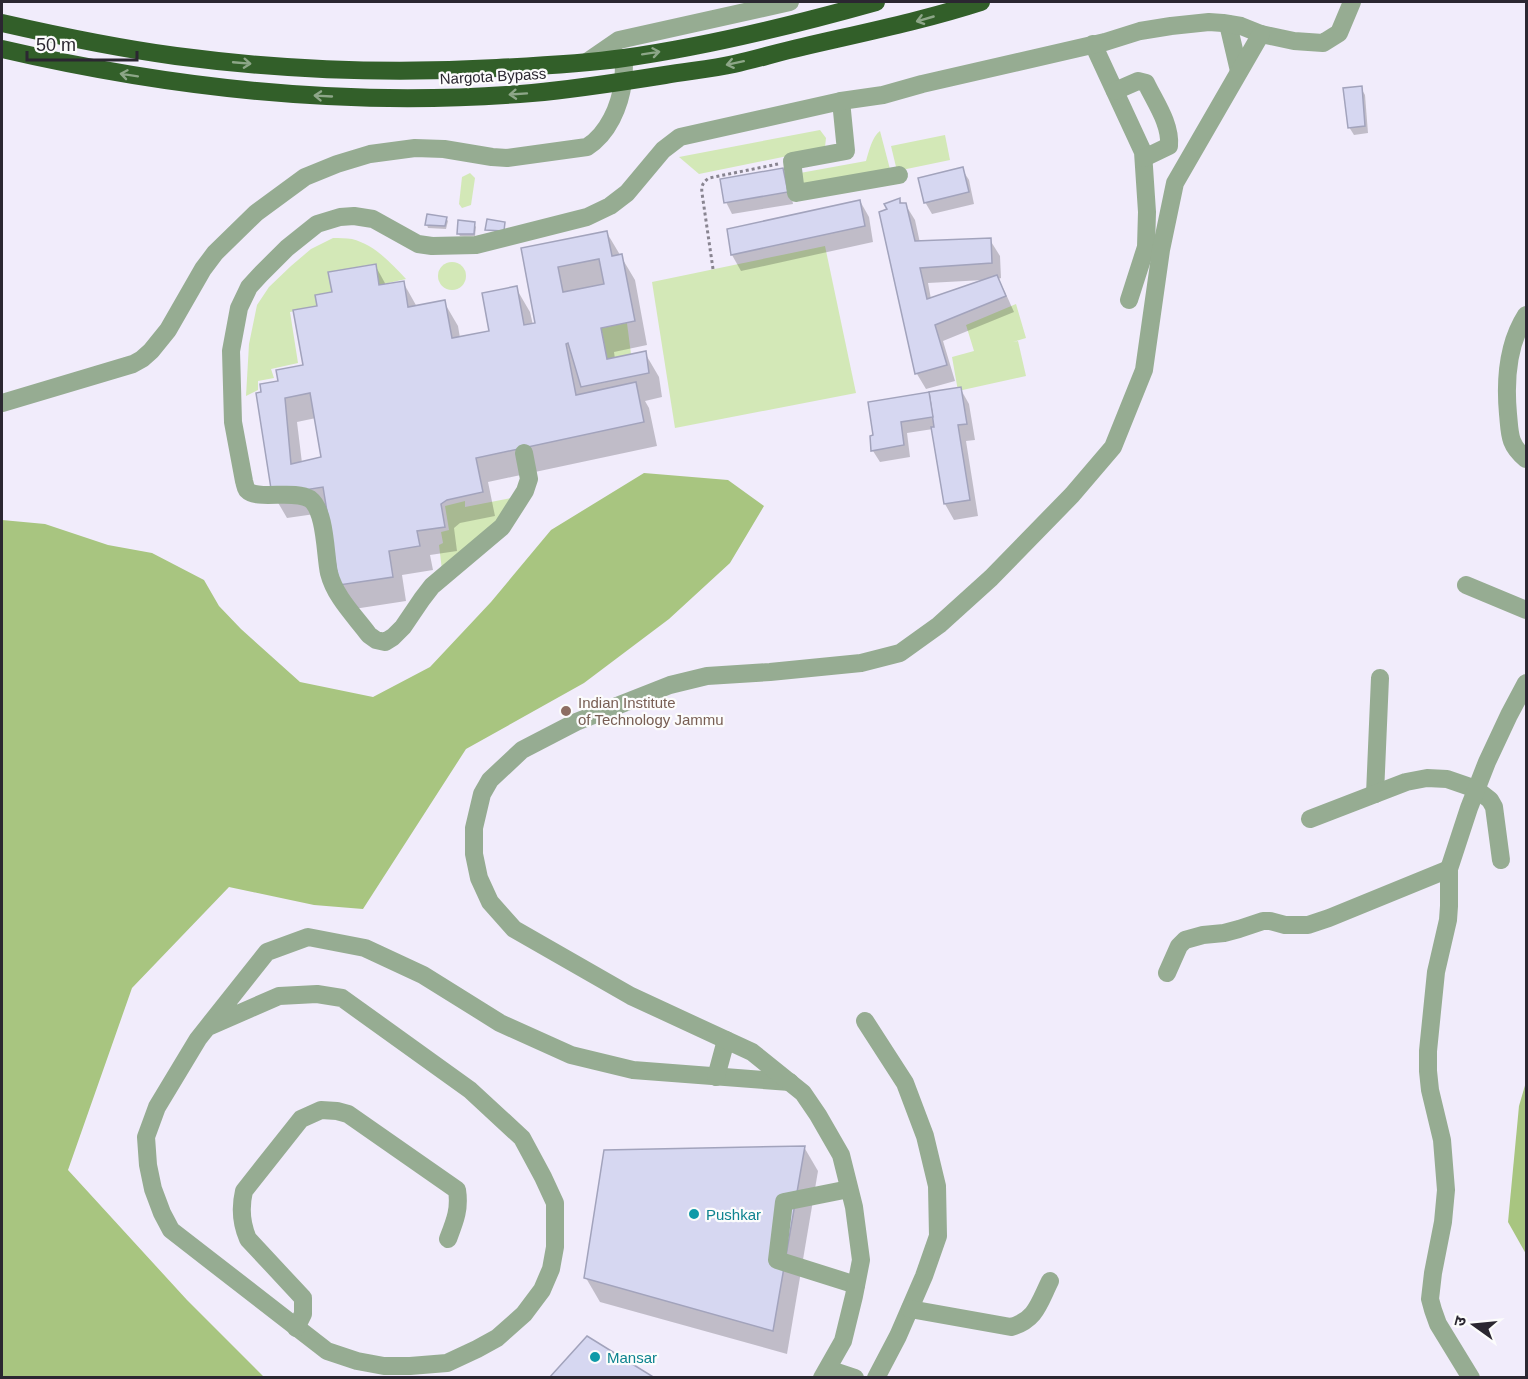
<svg xmlns="http://www.w3.org/2000/svg" width="1528" height="1379" font-family="Arial,'Noto Sans Devanagari',sans-serif">
  <style>
    .green { fill: #d3e8b7 }
    .forest { fill: #a8c580 }
    .shadow { fill: #0003; fill-rule: evenodd }
    .building { fill: #d6d7f1; stroke: #a2a3bc; stroke-width: 1.5; fill-rule: evenodd }
    .lines { fill: none; stroke-linecap: round; stroke-linejoin: round }
    .path { stroke: #888490; stroke-width: 3; stroke-dasharray: 3 3; stroke-linecap: butt }
    .minor { stroke: #96ac92; stroke-width: 18 }
    .highway { stroke: #325f29; stroke-width: 18 }
    .oneway { stroke: #8da688 }
    .education-dot { fill: #8d6e63; stroke: #fcfcfc; stroke-width: 2 }
    .culture-dot { fill: #0f9aa8; stroke: #fcfcfc; stroke-width: 2 }
    .labels { text-anchor: middle; dominant-baseline: central; stroke-width: 4.5; stroke-linejoin: round; paint-order: stroke }
    .street-label { font-size: 15px; fill: #2b2731; stroke: #fcfcfc }
    .education-label { font-size: 15px; fill: #785e54; stroke: #fcfcfc; text-anchor: start }
    .culture-label { font-size: 15px; fill: #0d838f; stroke: #fcfcfc; text-anchor: start }
  </style>
  <rect width="100%" height="100%" fill="#f1ecfb"/>
  <g class="green">
    <polygon points="820,130 826,138 825,147 822,149 699,174 679,157"/>
    <path d="M880 131 891 173 805 189 800 173 866 161C869 151 872 137 880 131Z"/>
    <polygon points="945,135 950,160 897,171 891,146"/>
    <polygon points="470,173 475,178 471,205 462,208 459,204 462,177"/>
    <path d="M333 238C339 238 346 238 352 239 375 245 391 263 406 279L379 285 375 264 329 272 332 292 315 295 317 306 290 312 298 363 271 369 274 378 258 381V390L246 396 249 344 257 305 269 287 291 266 311 249Z"/>
    <polygon points="825,246 856,393 675,428 652,282"/>
    <circle cx="452" cy="276" r="14"/>
    <polygon points="1016,304 1026,338 1013,342 1018,341 1026,376 958,391 952,357 974,351 966,325"/>
    <polygon points="627,323 631,354 607,359 601,328"/>
    <polygon points="516,497 508,510 442,570 439,545 443,543 441,532 449,530 445,506 465,501 465,507"/>
  </g>
  <g class="forest">
    <polygon points="644,473 728,480 764,506 730,563 669,619 584,683 466,749 363,909 314,905 229,887 132,988 68,1170 187,1300 264,1377 2,1377 2,520 45,524 108,545 152,553 204,580 219,606 241,629 300,682 373,697 430,667 491,602 551,530"/>
    <polygon points="1526,1082 1526,1254 1508,1222 1519,1106"/>
  </g>
  <g class="shadow">
    <polygon points="1361,88 1365,95 1368,133 1354,135 1349,127"/>
    <polygon points="783,169 789,181 793,204 732,214 726,202"/>
    <polygon points="962,169 969,180 974,204 932,214 925,202"/>
    <path d="M900 200 902 204H905L915 220 920 243 990 240 1000 256 1001 278 998 279 1005 292 1014 312 943 341 955 381 926 389 917 374 889 210ZM984 280 931 299 928 283Z"/>
    <polygon points="860,201 869,217 873,242 741,271 732,255 728,230"/>
    <polygon points="429,216 446,218 448,221 446,229 428,228 427,225"/>
    <polygon points="474,224 476,227 475,236 460,236 458,233"/>
    <path d="M607 233 635 280 647 345 614 352 615 359 645 353 659 377 662 397 645 401 649 408 657 446 488 482 495 516 460 523 454 528 457 551 430 555 433 570 402 575 406 601 354 609 340 585 329 512 287 518 273 494 280 382 305 366 318 307 334 293 375 265 386 285 403 282 417 307 444 302 458 326 460 338 491 332 516 288 530 312 533 325 537 324 523 249ZM316 418 323 458 302 463 297 422Z"/>
    <polygon points="960,388 969,404 975,440 966,441 978,516 954,520 945,504 933,429 907,433 910,457 880,462 873,451 872,437"/>
    <polygon points="804,1147 818,1171 787,1354 600,1302 586,1278"/>
  </g>
  <g class="building">
    <polygon points="1362,86 1365,126 1348,128 1343,88"/>
    <polygon points="963,167 969,192 924,203 918,178"/>
    <polygon points="783,168 788,192 724,203 720,179"/>
    <polygon points="900,198 900,203 906,203 915,241 991,238 992,263 920,268 927,299 997,275 1006,296 935,325 947,365 915,374 879,212 887,209 884,204"/>
    <polygon points="860,200 865,226 731,255 727,229"/>
    <polygon points="427,214 447,217 445,226 425,225"/>
    <polygon points="487,219 505,222 504,231 485,230"/>
    <polygon points="458,220 475,222 474,234 457,234"/>
    <path d="M607 231 612 256 622 254 635 321 601 328 607 359 646 351 649 373 581 387 568 343 566 344 576 395 636 382 644 422 476 458 483 492 447 500 441 504 445 527 417 531 420 546 389 551 393 577 339 585 323 487 272 495 256 393 261 392 260 384 278 381 276 370 303 365 293 310 317 306 315 295 332 292 328 272 376 264 379 285 404 281 408 307 445 300 452 338 489 331 482 293 517 286 524 325 535 323 521 248ZM599 259 604 284 563 292 558 267ZM310 393 321 457 291 464 285 398Z"/>
    <polygon points="961,387 967,424 958,425 970,500 944,504 931,427 934,427 929,392"/>
    <polygon points="929,392 933,417 901,422 904,445 871,451 870,436 873,435 868,402"/>
    <polygon points="805,1146 773,1331 584,1278 604,1150"/>
    <polygon points="587,1336 655,1378 549,1378"/>
  </g>
  <g class="lines">
    <path class="path" d="M713 269 702 193C701 186 703 182 709 178L778 164"/>
    <g class="minor">
      <polyline points="1228,24 1239,71"/>
      <polyline points="1093,44 1143,152 1147,212 1146,247 1129,300"/>
      <polyline points="587,62 619,40 790,2"/>
      <path d="M1115 91 1138 81 1146 83C1155 102 1171 124 1169 146L1144 158"/>
      <polyline points="841,101 846,151 792,161 796,193 899,175"/>
      <path d="M1526 315C1508 343 1505 381 1508 414 1509 423 1509 433 1512 441 1515 449 1520 454 1526 459"/>
      <path d="M2 403 133 364 142 359 151 351 168 330 203 269 215 253 256 213 305 177 337 164 370 154 415 148 444 149 492 157 507 158 587 147C608 134 620 106 623 82 624 74 624 66 624 58"/>
      <path d="M524 453 529 479 525 491 502 527 432 586 422 599 403 627 393 637 385 642 376 640 369 635C355 616 335 597 329 573 325 555 326 511 310 499 294 489 257 501 247 490 245 487 245 484 244 481L233 422 231 351 239 308 249 287 260 275 287 248 317 224 340 217 354 216 373 219 418 244 432 246 476 245 587 217 610 206 627 193 663 150 680 137 841 101 883 95 922 84 1105 42 1140 31 1171 26 1209 22 1223 23 1241 26 1261 34 1294 41 1323 43 1339 33 1352 2"/>
      <polyline points="1466,585 1526,610"/>
      <polyline points="1375,794 1380,678"/>
      <polyline points="1310,819 1406,782 1427,778 1447,779 1476,789 1490,800 1494,807 1501,860"/>
      <polyline points="1167,973 1179,946 1185,940 1203,935 1224,933 1239,929 1263,921 1270,921 1285,925 1308,925 1329,918 1449,869"/>
      <polyline points="865,1021 905,1083 925,1136 937,1186 938,1236 924,1276 898,1336 876,1378"/>
      <polyline points="208,1027 279,996 317,994 342,998 470,1090 522,1138 543,1177 555,1203 555,1247 551,1269 542,1290 524,1314 497,1338 477,1349 447,1363 410,1366 384,1366 357,1361 327,1351 171,1230 162,1213 153,1189 148,1165 146,1137 157,1107 198,1039 267,952 308,937 365,948 423,975 500,1023 571,1055 633,1070 790,1082"/>
      <polyline points="716,1077 726,1040"/>
      <polyline points="849,1189 784,1202 777,1260 856,1285"/>
      <path d="M910 1309 1011 1327C1036 1320 1039 1303 1050 1281"/>
      <path d="M296 1328 303 1314V1298L248 1239C241 1223 240 1208 244 1191L301 1119 321 1110 337 1111 348 1114 457 1190C460 1209 455 1221 448 1239"/>
      <polyline points="828,1369 855,1378"/>
      <polyline points="822,1378 843,1341 854,1296 861,1260 854,1207 841,1155 818,1115 803,1093 752,1052 631,996 514,929 490,902 479,878 474,854 474,828 482,794 490,780 522,750 576,722 670,685 707,676 770,672 861,663 900,653 939,625 991,578 1072,495 1113,447 1144,370 1161,250 1175,183 1261,34"/>
      <polyline points="1471,1378 1438,1324 1433,1310 1430,1299 1433,1273 1443,1222 1446,1190 1442,1140 1430,1090 1428,1071 1428,1051 1436,972 1448,920 1449,906 1449,869 1469,808 1487,762 1509,715 1526,683"/>
    </g>
    <g class="highway">
      <path d="M2 23C59 36 117 48 176 56 282 70 390 74 497 68 540 66 582 64 624 58 709 46 794 25 876 2"/>
      <path d="M2 49C174 89 355 108 532 93 577 89 621 82 665 75 688 71 712 69 734 64 757 59 779 52 802 47 862 33 922 21 981 2"/>
    </g>
  </g>
  <defs><path id="oneway-shaft" d="M-6 0H5M1.5-3L5.5 0L1.5 3" fill="none" stroke-width="1.6" stroke-linecap="round" stroke-linejoin="round" transform="scale(1.5)"/></defs>
  <g class="oneway">
    <use href="#oneway-shaft" transform="translate(925 19) rotate(164)"/>
    <use href="#oneway-shaft" transform="translate(651 53) rotate(-9)"/>
    <use href="#oneway-shaft" transform="translate(242 63) rotate(5)"/>
    <use href="#oneway-shaft" transform="translate(735 63) rotate(168)"/>
    <use href="#oneway-shaft" transform="translate(129 75) rotate(-171)"/>
    <use href="#oneway-shaft" transform="translate(518 94) rotate(176)"/>
    <use href="#oneway-shaft" transform="translate(323 96) rotate(-177)"/>
  </g>
  <circle class="education-dot" cx="566" cy="711" r="6"/>
  <g class="culture-dot">
    <circle cx="694" cy="1214" r="6"/>
    <circle cx="595" cy="1357" r="6"/>
  </g>
  <g class="labels">
    <g class="street-label">
      <text transform="translate(493 76) rotate(-3)">Nargota Bypass</text>
    </g>
    <g class="education-label">
      <text x="578" y="702">Indian Institute<tspan x="578" dy="17">of Technology Jammu</tspan></text>
    </g>
    <g class="culture-label">
      <text x="706" y="1214">Pushkar</text>
      <text x="607" y="1357">Mansar</text>
    </g>
  </g>
  <rect width="1528" height="1379" fill="none" stroke="#2b2731" stroke-width="6"/>
  <g transform="translate(1474 1325) rotate(285)" stroke="#fcfcfc" stroke-width="4.5" paint-order="stroke">
  <path d="M0-4.5L10 22L0 15L-10 22Z" fill="#2b2731"/>
  <text y="-9" font-size="16" font-weight="bold" text-anchor="middle" fill="#2b2731">उ</text>
  </g>
  <path d="M27 51v9h110v-9" fill="none" stroke="#2b2731" stroke-width="3"/>
  <text x="36" y="51" font-size="18" fill="#2b2731" stroke="#fcfcfc" stroke-width="4.5" paint-order="stroke">50 m</text>
</svg>
